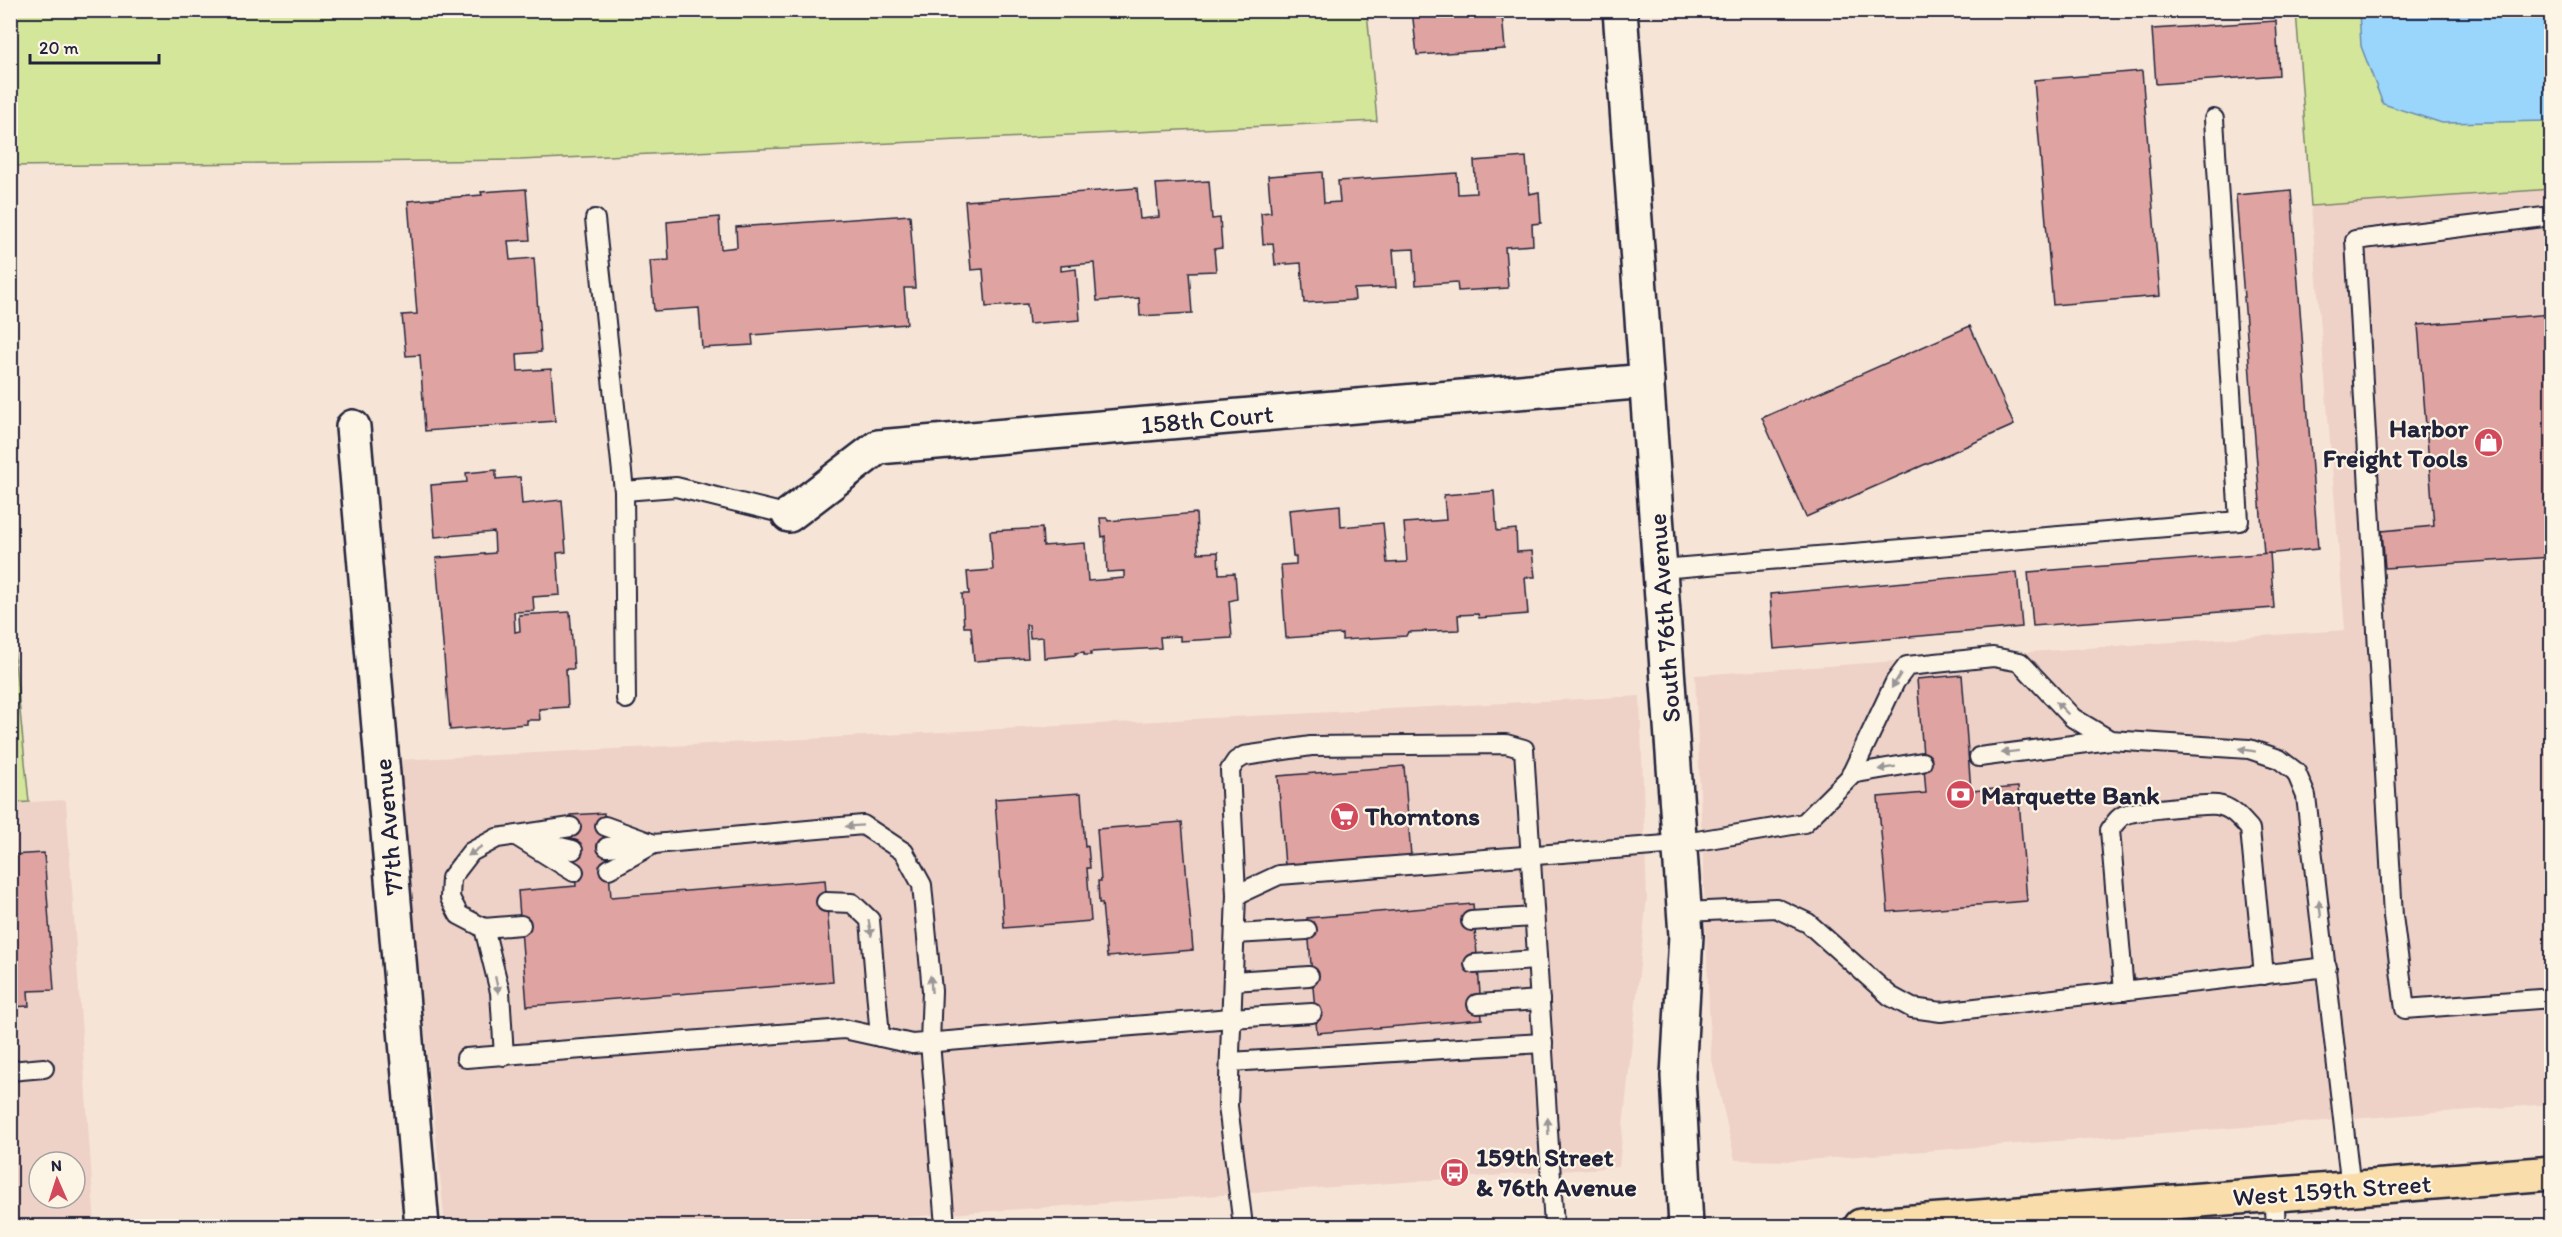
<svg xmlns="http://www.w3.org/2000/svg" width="2562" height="1237" font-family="Itim,sans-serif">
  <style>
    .built { fill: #efd2c7; fill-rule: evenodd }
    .green { fill: #d4e69a; stroke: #7b846a; stroke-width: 1.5 }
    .water { fill: #9ad5fb; stroke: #6a8dae; stroke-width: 1.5 }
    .building { fill: #dfa4a1; stroke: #22223b; stroke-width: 1.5 }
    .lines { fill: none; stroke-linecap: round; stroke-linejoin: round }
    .lane-casing { stroke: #22223b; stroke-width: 22 }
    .street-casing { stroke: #22223b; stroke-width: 38 }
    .primary-casing { stroke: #22223b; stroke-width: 38 }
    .lane { stroke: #fcf5e5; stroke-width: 18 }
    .street { stroke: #fcf5e5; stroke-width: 33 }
    .primary { stroke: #f9deab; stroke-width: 33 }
    .oneway { fill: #9a9698 }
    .labels { text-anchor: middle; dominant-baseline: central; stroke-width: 4.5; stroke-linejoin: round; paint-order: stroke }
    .street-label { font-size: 26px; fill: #22223b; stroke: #fcf5e5 }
    .poi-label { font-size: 26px; font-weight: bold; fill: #22223b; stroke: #fcf5e5; text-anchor: start }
  </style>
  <rect width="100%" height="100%" fill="#f6e5d7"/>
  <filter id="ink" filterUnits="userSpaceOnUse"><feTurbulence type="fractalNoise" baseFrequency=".0167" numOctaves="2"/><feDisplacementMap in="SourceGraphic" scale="12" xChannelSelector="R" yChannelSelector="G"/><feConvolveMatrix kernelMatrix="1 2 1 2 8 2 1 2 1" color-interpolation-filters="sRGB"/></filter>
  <g filter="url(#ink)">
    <g class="built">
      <polygon points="2551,189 2551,1104 1793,1161 1735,1160 1711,1056 1695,675 2345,630 2311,206"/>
      <polygon points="1640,696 1647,898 1619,1167 780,1226 445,1226 397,760"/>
      <path d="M66 800 95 1226H11V803ZM39 1162H75V1198H39Z"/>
    </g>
    <g class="green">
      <polygon points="10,11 1367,11 1377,121 520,160 11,166"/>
      <polygon points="2296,11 2551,11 2551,189 2311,206"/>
      <polygon points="11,620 29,802 11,803 10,803"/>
    </g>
    <polygon class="water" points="2359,11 2551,11 2551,121 2442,123 2383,104 2361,46"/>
    <g class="building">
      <polygon points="1412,10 1512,10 1502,14 1505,49 1417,55"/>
      <polygon points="2276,21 2279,75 2156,84 2152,29"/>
      <polygon points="2142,71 2160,296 2053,305 2034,80"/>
      <polygon points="1526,157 1529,194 1539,192 1541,223 1532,224 1533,245 1505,247 1508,288 1458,291 1457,282 1416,285 1414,249 1393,250 1396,287 1354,289 1355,300 1304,303 1301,263 1275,265 1273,243 1263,244 1261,213 1271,212 1268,176 1322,172 1324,203 1340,202 1338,181 1457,173 1458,194 1476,193 1474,161"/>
      <polygon points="1209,181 1212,219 1220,218 1222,248 1214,249 1216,271 1189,272 1192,313 1140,316 1139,298 1097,301 1094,263 1061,266 1061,271 1076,269 1080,320 1029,324 1027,304 986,307 983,269 971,270 965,201 1137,188 1140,219 1159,217 1156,184"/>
      <polygon points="526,189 530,240 508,241 510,260 534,258 541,352 517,354 518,371 551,369 555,421 425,431 420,355 406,356 402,315 417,314 408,201 482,195 481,192"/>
      <polygon points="2291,190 2318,549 2264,554 2236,195"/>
      <polygon points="910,215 915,288 904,288 907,324 752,335 753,345 702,348 699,308 654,311 650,261 669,260 667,222 719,217 721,249 737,247 736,227"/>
      <polygon points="2552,314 2552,557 2385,568 2382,531 2434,526 2418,325"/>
      <polygon points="1970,326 2014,425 1806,517 1762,418"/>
      <polygon points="496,470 496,479 520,477 522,504 562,500 566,552 557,553 560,595 533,597 534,611 514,612 515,632 520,631 519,615 570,612 574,669 566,669 568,707 539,709 540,720 527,720 527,724 450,730 436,558 495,553 494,532 435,537 431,485 467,482 466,473"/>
      <polygon points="1494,491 1497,531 1516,529 1517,552 1532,551 1535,577 1525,577 1528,614 1479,618 1478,614 1458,615 1459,630 1408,632 1406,636 1342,640 1342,634 1286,638 1281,565 1296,564 1296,557 1293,556 1289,510 1340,505 1341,527 1383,523 1387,563 1407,562 1404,523 1446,520 1444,495"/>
      <polygon points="1196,513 1198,553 1218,552 1219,574 1235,573 1237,599 1229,601 1232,638 1180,641 1180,636 1160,637 1161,648 1091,652 1091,655 1084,655 1084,652 1075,653 1076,655 1044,658 1043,637 1030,638 1029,625 1026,625 1028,658 974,661 971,627 964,627 962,594 969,594 967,572 993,570 990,531 1042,528 1043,546 1085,543 1088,581 1124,578 1124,571 1107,572 1105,536 1102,537 1100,518 1107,518 1108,521"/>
      <polygon points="2270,553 2274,608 2033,626 2028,572"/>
      <polygon points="2017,572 2022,627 1774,649 1770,594"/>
      <polygon points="1962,675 1971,791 2018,787 2027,901 1888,912 1878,797 1926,793 1917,679"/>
      <polygon points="1404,766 1411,856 1285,866 1278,776"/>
      <polygon points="1081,793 1085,847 1088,846 1090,868 1087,868 1091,921 1004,928 995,799"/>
      <polygon points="604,813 611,897 825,880 833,982 527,1006 518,891 576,886 570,815"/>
      <polygon points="1182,822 1193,950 1107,957 1102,903 1099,903 1098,881 1101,881 1097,829"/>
      <polygon points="44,853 54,990 28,991 29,1006 10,1007 10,855"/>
      <polygon points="1473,904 1482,1019 1317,1033 1307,918"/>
    </g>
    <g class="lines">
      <defs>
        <g id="lane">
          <polyline points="2552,216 2355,240 2393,916 2405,1009 2552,998"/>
          <polyline points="595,219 624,491 676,487 789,515"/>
          <polyline points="624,491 626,699"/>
          <polyline points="1661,569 2239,521 2214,119"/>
          <polyline points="1979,757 2110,740"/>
          <polyline points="1851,774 1922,762"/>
          <polyline points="605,826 654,844 863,825 904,852 922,885 932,991 930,1042 945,1226"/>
          <polyline points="516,836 574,872"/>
          <polyline points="535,841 573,850"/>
          <polyline points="607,847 646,844"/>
          <polyline points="609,869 654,844"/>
          <polyline points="1236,895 1230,770 1236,761 1244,756 1311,746 1506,744 1524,749 1554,1226"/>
          <polyline points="826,902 852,903 870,920 880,1037"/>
          <polyline points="1684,912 1776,908 1808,923 1890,996 1912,1008 1941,1012 2327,967"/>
          <polyline points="1471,921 1534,917"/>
          <polyline points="521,925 484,928 459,915 450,898 451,878 471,852 497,838 571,827"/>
          <polyline points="484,928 500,992 504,1056"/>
          <polyline points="1235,934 1307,930"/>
          <polyline points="1474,964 1537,960"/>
          <polyline points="1233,981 1309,976"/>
          <path d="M2124 991 2110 830C2115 823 2119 816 2127 814 2138 810 2204 804 2217 805 2232 807 2241 819 2250 829L2264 975"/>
          <polyline points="1477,1004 1540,1000"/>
          <polyline points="466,1058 844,1029 912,1044 1231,1018 1312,1013"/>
          <polyline points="1230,1062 1543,1043"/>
          <polyline points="10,1071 44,1068"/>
          <polyline points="2274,1194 2276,1226"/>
          <polyline points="1243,1226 1228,1106 1236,895 1279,875 1679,844 1804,823 1850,777 1895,682 1907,666 1993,657 2020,662 2073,718 2110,740 2249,749 2279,759 2296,772 2306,796 2351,1189"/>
        </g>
        <g id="street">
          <polyline points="1620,10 1686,935 1678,1076 1686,1226"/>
          <polyline points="353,427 422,1226"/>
          <polyline points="789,515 878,447 1647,381"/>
        </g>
        <polyline id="primary" points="1861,1226 2552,1173"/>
      </defs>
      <use href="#lane" class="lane-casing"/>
      <use href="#street" class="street-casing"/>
      <use href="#primary" class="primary-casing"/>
      <use href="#lane" class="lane"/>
      <use href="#street" class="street"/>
      <use href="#primary" class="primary"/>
    </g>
    <defs><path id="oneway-solid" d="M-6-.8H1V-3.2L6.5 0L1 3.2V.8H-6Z" transform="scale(1.5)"/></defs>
    <g class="oneway">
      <use href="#oneway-solid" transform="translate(1896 681) rotate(122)"/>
      <use href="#oneway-solid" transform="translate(2062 708) rotate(-135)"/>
      <use href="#oneway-solid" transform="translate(2247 750) rotate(-170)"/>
      <use href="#oneway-solid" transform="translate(2010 752) rotate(173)"/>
      <use href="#oneway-solid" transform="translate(1887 768) rotate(171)"/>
      <use href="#oneway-solid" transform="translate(854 826) rotate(176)"/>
      <use href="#oneway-solid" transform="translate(475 851) rotate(145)"/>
      <use href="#oneway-solid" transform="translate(2320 909) rotate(-97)"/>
      <use href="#oneway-solid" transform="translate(870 928) rotate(80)"/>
      <use href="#oneway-solid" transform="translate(931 984) rotate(-94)"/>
      <use href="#oneway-solid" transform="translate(497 985) rotate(78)"/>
      <use href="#oneway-solid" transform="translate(1548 1126) rotate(-93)"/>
    </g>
  </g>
  <defs>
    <symbol id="shop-disc" viewBox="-11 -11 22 22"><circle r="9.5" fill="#d1495b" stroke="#fcf5e5"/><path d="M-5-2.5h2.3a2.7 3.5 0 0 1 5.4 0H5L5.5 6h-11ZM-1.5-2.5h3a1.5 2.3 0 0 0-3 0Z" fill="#fff"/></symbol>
    <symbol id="bank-disc" viewBox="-11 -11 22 22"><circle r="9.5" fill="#d1495b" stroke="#fcf5e5"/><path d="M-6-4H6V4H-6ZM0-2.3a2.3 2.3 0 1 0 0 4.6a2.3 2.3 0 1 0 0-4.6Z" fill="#fff"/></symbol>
    <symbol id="supermarket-disc" viewBox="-11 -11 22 22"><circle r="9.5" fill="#d1495b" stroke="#fcf5e5"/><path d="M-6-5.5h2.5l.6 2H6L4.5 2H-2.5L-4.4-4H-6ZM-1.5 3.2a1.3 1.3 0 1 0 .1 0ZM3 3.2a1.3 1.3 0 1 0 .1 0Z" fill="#fff"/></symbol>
    <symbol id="bus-disc" viewBox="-11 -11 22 22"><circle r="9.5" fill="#d1495b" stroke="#fcf5e5"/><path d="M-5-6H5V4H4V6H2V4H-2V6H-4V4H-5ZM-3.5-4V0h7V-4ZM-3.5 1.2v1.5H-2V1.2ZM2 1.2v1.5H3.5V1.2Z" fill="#fff"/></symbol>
  </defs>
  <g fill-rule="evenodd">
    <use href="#shop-disc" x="2472" y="426" width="33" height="33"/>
    <use href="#bank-disc" x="1944" y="778" width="33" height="33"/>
    <use href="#supermarket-disc" x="1328" y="800" width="33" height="33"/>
    <use href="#bus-disc" x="1438" y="1156" width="33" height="33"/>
  </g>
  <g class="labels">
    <g class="street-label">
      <text transform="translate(1207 419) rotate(-5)">158th Court</text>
      <text transform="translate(1664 618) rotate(-94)">South 76th Avenue</text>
      <text transform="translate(388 827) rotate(-95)">77th Avenue</text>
      <text transform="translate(2332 1190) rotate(-4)">West 159th Street</text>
    </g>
    <g class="poi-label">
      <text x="2468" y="428" text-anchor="end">Harbor<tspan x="2468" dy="30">Freight Tools</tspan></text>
      <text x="1981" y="795">Marquette Bank</text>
      <text x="1365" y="816">Thorntons</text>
      <text x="1476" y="1157">159th Street<tspan x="1476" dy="30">&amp; 76th Avenue</tspan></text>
    </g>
  </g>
  <rect width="2562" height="1237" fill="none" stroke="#fcf5e5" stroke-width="36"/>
  <rect x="18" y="18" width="2526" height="1201" fill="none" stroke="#22223b" stroke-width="2" filter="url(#ink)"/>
  <g transform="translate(57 1180) rotate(357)"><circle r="28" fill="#fcf5e5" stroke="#a5a1a1" stroke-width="1.5"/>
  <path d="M0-4.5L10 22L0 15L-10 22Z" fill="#d1495b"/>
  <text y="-9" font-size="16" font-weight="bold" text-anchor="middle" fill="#22223b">N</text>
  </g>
  <path d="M30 54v9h129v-9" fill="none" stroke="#22223b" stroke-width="3"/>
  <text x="39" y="54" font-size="18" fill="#22223b" stroke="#fcf5e5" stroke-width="4.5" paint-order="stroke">20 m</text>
</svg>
